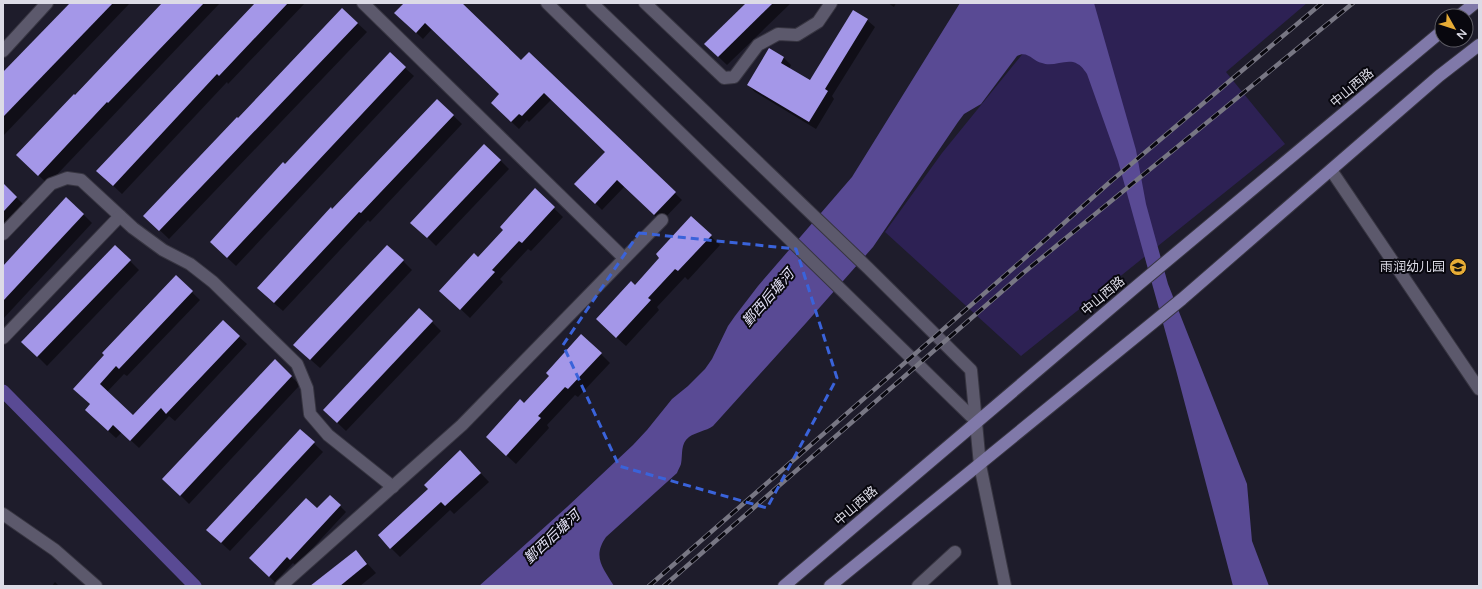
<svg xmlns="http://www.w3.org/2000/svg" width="1482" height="589" font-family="'Varela Round','Noto Sans SC',sans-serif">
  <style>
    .green { fill: #2d2154 }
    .water { fill: #594a94 }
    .shadow { fill: #0007 }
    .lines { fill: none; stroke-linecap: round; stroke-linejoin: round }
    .canal { stroke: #594a94; stroke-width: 13 }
    .building { fill: #a497e8 }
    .minor-casing { stroke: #373541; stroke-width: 14 }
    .major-casing { stroke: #373541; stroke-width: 14 }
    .minor { stroke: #5c596c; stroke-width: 12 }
    .major { stroke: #8079a9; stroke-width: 12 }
    .rail-casing { stroke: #787784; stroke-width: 4.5 }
    .rail { stroke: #08070e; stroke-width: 3; stroke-dasharray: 9; stroke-linecap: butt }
    .marked { fill: none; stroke: #3a63da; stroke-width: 3; stroke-dasharray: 8 5; stroke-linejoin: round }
    .labels { text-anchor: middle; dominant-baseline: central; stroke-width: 4; stroke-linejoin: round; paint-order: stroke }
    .street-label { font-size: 13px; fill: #dcdbe6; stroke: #08070e }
    .poi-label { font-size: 13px; fill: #dcdbe6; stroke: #08070e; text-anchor: end }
    .water-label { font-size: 14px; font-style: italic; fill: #e3e1f6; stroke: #08070e }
  </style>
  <rect width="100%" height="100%" fill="#1e1c2b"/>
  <polygon class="green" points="1064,3 1307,3 1226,72 1285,144 1021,356 885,232 942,153"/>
  <path class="water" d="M960 3H1094L1136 150 1146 204 1168 284 1247 484 1252 541 1269 586H1233L1176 370 1118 161 1087 74C1083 68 1080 64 1073 62 1063 60 1052 67 1042 63 1032 61 1028 50 1017 56L981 104 964 114 958 122 873 247 806 323 713 426C706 431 696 432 689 437 680 444 683 454 681 464 680 467 678 470 677 473L606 537C592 557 603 568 614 586H479L567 507 633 445 647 430 672 399 688 386 705 369 712 359 728 326 735 316 758 286 852 177Z"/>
  <g class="shadow">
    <polygon points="71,3 130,3 3,136 3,75"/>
    <polygon points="164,3 220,3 48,184 26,164 75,96"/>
    <polygon points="257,3 305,3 228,84 227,82 122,194 106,179"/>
    <polygon points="405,3 461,3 521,62 529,53 682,200 661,222 625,186 602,210 576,184 607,152 552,99 529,122 527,120 519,129 492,103 500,95 432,29 423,39 403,20"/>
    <polygon points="747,3 791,3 727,65 705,44"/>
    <polygon points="888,3 896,3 894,7"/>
    <polygon points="342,9 367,32 169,239 145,216 238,120"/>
    <polygon points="853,11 867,20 875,27 832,96 834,99 816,129 755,92 748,85 769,49 784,58 791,65 789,69 810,82"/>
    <polygon points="405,68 414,76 236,266 220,251 285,165"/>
    <polygon points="437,100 462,124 370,222 368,220 283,311 267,297 332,210"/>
    <polygon points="500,160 509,169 436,246 421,231"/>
    <polygon points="3,184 25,206 3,230"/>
    <polygon points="535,190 563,217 531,251 528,249 500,279 503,282 470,318 450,299 478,258 504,230"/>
    <polygon points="83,214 92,223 3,319 3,267"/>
    <polygon points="691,218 720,245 688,280 685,277 657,307 659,310 626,346 606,328 635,286 661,258"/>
    <polygon points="115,246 139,270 47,366 23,342"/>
    <polygon points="403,261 412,270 320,368 303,353"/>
    <polygon points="176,277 200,300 127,376 124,374 107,392 133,416 239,337 247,344 175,421 169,416 139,448 122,432 116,438 94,418 91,405 74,389"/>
    <polygon points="419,309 441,331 346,431 324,410"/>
    <polygon points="601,354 610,363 578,397 575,395 547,425 549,428 516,464 496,446 524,404"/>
    <polygon points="275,361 300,385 189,504 173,488"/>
    <polygon points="300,430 323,452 230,551 217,539"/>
    <polygon points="469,461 489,482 454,514 450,510 400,557 391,548"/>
    <polygon points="330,496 346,512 296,566 293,563 275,582 256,564 317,510"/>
    <polygon points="356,551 376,573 360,586 312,586"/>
    <polygon points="55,582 59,586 52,586"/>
  </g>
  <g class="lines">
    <polyline class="canal" points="3,391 195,586"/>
  </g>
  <g class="building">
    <polygon points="70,3 113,3 3,117 3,72"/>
    <polygon points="162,3 204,3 108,103 107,102 38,176 16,155 74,94 75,95"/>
    <polygon points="255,3 288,3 219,76 217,74 113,186 96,171"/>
    <polygon points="404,3 462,3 521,60 529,52 676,192 654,215 617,180 595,204 574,184 605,152 544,93 522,116 519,114 511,122 491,103 499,94 425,23 416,33 394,13"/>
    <polygon points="746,3 773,3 718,57 704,44"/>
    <polygon points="342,8 358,23 159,231 143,216 237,117 238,118"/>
    <polygon points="853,10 868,19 825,89 828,91 809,122 747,85 769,48 784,57 781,63 810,80"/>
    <polygon points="390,52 406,67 227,258 210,242 283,162 285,164"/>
    <polygon points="437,99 454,115 361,213 359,212 274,303 257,288 331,207 332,209"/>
    <polygon points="484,144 501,160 427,238 410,223"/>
    <polygon points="3,183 17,197 3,212"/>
    <polygon points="535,188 555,207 522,243 519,241 492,270 495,272 460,310 439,291 474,253 478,257 503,230 500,227"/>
    <polygon points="66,197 84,214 3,301 3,266"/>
    <polygon points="691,216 712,235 678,271 675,269 648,298 651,300 616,338 596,319 631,281 635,285 659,258 656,254"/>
    <polygon points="115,245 131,260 37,357 21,342"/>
    <polygon points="387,245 404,260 310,360 293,345"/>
    <polygon points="176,275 193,291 119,369 116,366 100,384 133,415 223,320 240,336 166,414 161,408 130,441 113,425 108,431 85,410 90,404 73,389 104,355 102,353"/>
    <polygon points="419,308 433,321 337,423 323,410"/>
    <polygon points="581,334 602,353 568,389 565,387 538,416 541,418 506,456 486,437 520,399 524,403 549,376 546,373"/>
    <polygon points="275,359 292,376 180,496 162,479"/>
    <polygon points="300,429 315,442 221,543 206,530"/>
    <polygon points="460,450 481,473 445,506 441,502 390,549 378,535 428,489 424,485"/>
    <polygon points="330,495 341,505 290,560 287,557 269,577 249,558 306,498 317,508"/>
    <polygon points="356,550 367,564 340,586 310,586"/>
  </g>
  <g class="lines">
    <defs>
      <g id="minor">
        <polyline points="363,3 624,258"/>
        <polyline points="547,3 977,422"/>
        <polyline points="592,3 868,268 971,370 980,465 1005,586"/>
        <polyline points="645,3 724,78 734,77 758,45 778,34 797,35 818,22 831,3"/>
        <polyline points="3,51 47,3"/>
        <polyline points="1331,170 1479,389"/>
        <polyline points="3,234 51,184 67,178 81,180 133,228 163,250 190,264 213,282 297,364 307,388 310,414 328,435 393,487"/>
        <polyline points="3,338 120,216"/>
        <polyline points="3,514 55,550 96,586"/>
        <polyline points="281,586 462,425 662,220"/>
        <polyline points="918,586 955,552"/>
      </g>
      <g id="major">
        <polyline points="1459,16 1475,3"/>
        <polyline points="784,586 1138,285 1442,31"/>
        <polyline points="830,586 1182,299 1439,76 1479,45"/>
      </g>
    </defs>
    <use href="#minor" class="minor-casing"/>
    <use href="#major" class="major-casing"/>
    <use href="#minor" class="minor"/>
    <use href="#major" class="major"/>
    <defs>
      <g id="rail">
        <polyline points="649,586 1017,265 1110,182 1322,3"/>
        <polyline points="664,586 1022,274 1353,3"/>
      </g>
    </defs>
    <use href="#rail" class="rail-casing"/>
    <use href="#rail" class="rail"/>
  </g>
  <path class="marked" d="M639 233 796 249 837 378 767 508 619 466 563 345Z"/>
  <defs>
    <symbol id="school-disc" viewBox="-11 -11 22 22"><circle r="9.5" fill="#e7ac36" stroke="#08070e"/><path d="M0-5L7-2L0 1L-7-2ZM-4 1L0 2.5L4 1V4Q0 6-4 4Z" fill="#111"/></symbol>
  </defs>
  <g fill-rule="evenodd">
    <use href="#school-disc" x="1448" y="257" width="20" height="20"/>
  </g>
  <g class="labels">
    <g class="street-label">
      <text transform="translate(1352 88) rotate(-40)">中山西路</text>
      <text transform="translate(1103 296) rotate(-40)">中山西路</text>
      <text transform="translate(856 506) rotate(-41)">中山西路</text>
    </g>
    <g class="poi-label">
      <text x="1445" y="267">雨润幼儿园</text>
    </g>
    <g class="water-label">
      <text transform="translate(768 298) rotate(-49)">鄞西后塘河</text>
      <text transform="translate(552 537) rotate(-43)">鄞西后塘河</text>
    </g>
  </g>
  <rect width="1482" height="589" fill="none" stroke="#dcdbe6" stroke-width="8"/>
  <g transform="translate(1454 28) rotate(129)"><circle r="19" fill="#08070e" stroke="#5d5c64"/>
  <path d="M0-3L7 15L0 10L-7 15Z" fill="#e7ac36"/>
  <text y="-6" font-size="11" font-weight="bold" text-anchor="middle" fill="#dcdbe6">N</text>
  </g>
</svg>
